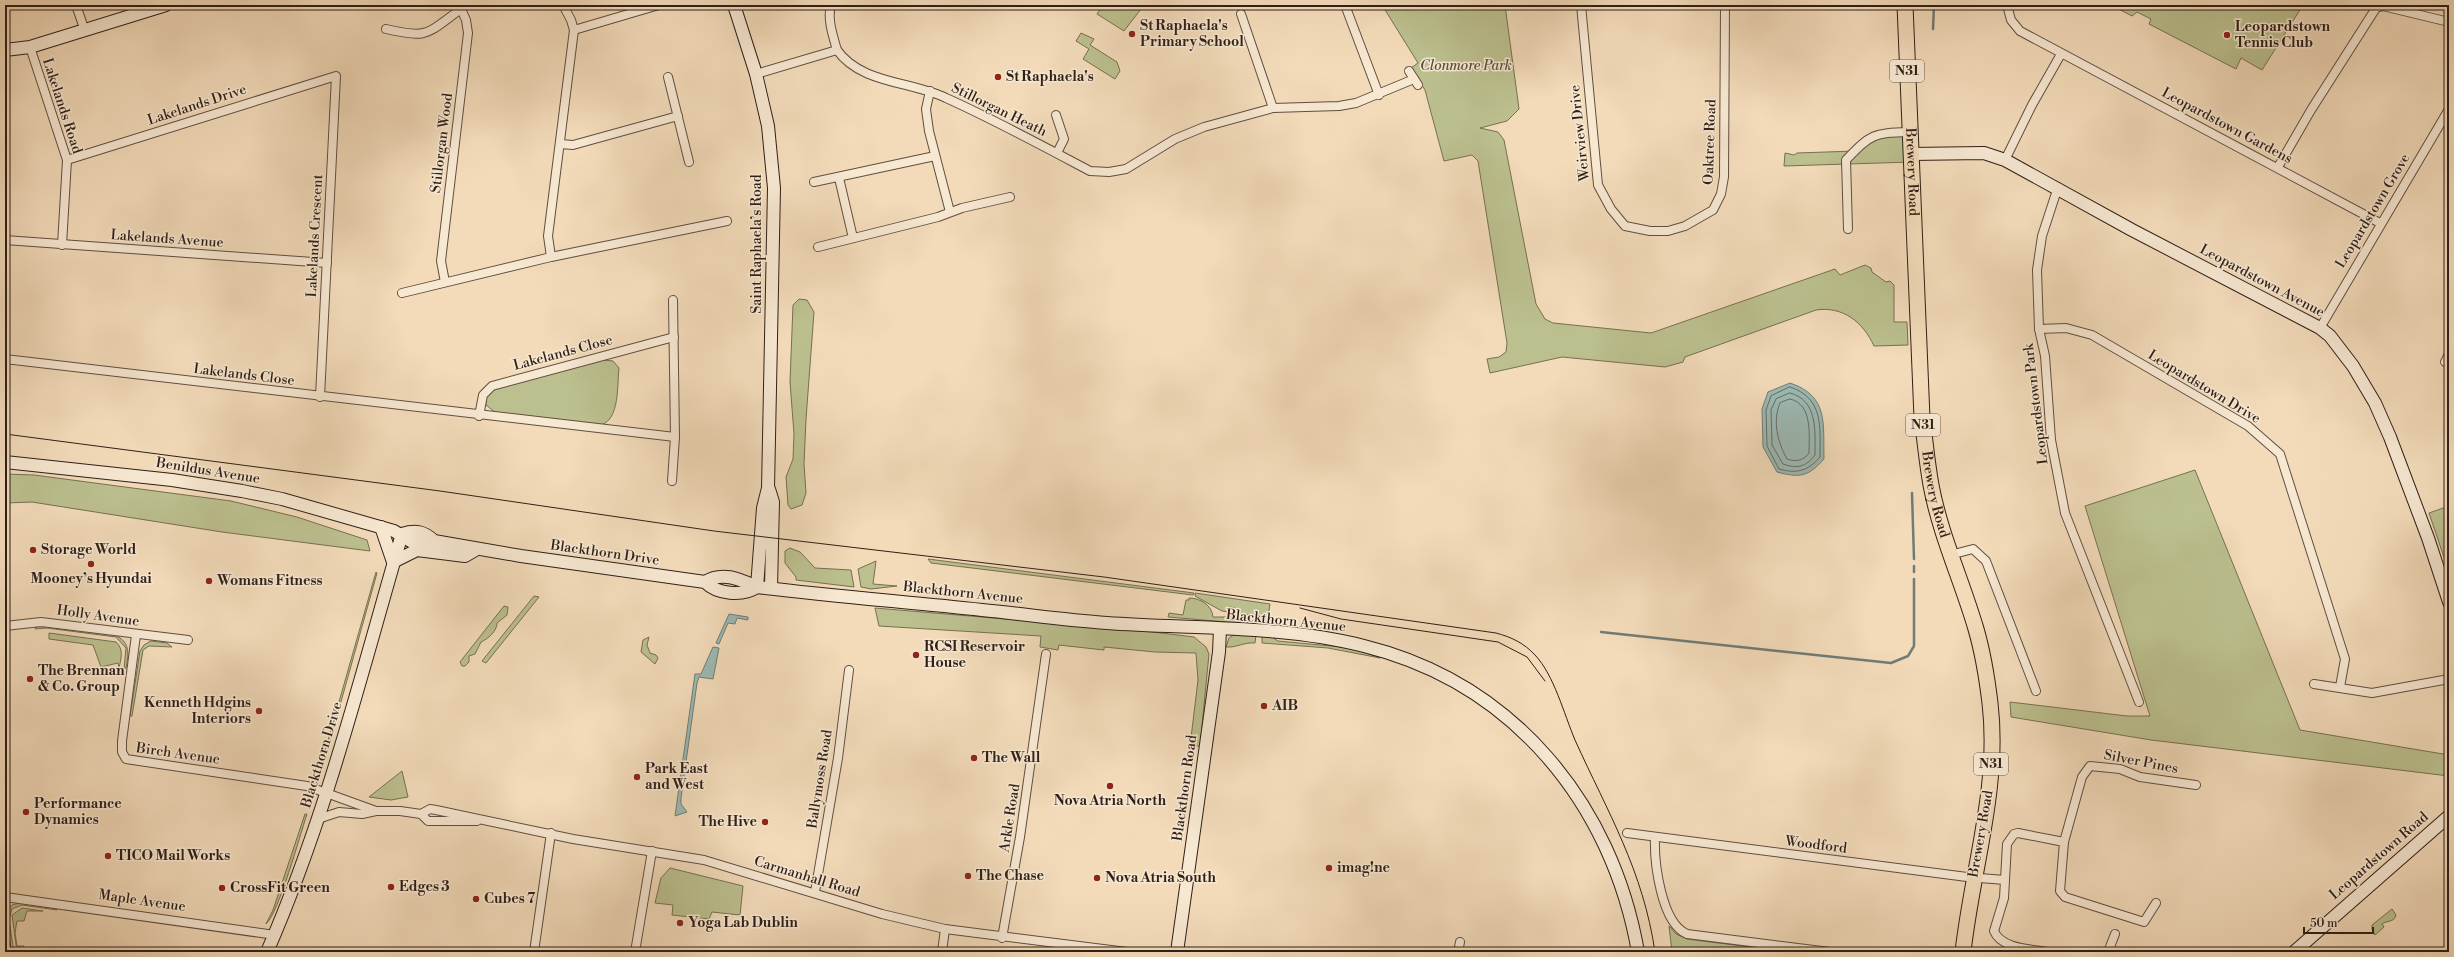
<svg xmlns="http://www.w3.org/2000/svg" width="2454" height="957" font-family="'Libre Bodoni',serif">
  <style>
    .green { fill: #bcc08f; stroke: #767053 }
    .water { fill: #9cbab5; stroke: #707c76 }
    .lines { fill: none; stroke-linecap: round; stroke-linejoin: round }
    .shore { stroke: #666c66; stroke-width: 1 }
    .stream { stroke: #707c76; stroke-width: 2.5 }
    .street-casing { stroke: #604e40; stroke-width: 10 }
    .secondary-casing { stroke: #2f1f17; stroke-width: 14 }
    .highway-casing { stroke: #2f1f17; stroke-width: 17 }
    .street { stroke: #f7e8d2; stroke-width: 8 }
    .secondary { stroke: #f7e8d2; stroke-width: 12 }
    .highway { stroke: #f3dbba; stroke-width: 15 }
    .tram { stroke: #2f1f17; stroke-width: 1 }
    .poi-dot { fill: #8f2418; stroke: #f7e8d2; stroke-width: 1.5 }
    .labels { text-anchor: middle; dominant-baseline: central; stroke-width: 3; stroke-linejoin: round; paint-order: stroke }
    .shield { fill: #f7e8d2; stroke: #6b5b4f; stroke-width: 1 }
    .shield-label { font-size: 13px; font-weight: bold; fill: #2f1f17 }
    .poi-label { font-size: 14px; font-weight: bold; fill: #2f1f17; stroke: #f7e8d2; text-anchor: start }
    .park-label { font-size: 14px; font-style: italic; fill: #594f3b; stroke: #f7e8d2 }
    .street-label { font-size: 14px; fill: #2f1f17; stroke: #f7e8d2 }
  </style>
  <rect width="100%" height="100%" fill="#f3dbba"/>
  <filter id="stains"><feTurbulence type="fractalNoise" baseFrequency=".005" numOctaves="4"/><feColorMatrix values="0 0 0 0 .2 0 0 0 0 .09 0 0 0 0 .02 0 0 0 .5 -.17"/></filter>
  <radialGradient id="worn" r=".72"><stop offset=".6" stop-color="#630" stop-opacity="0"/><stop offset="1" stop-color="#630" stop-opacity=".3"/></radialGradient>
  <g class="green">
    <polygon points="1103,5 1137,5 1141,9 1124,31 1097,14"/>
    <path d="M1382 5H1505L1519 109 1507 121 1480 128 1498 132 1504 140 1536 304 1545 319 1553 323 1651 333 1835 269 1840 275 1865 265 1871 268 1872 272 1886 282 1890 281 1894 285V322H1907L1908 345 1874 346C1863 322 1843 306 1816 310L1685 357 1683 362 1665 367 1562 357 1490 373 1487 359 1499 357 1506 352 1507 343 1478 161 1472 155 1444 161 1425 90 1411 68 1418 63Z"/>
    <polygon points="2111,5 2303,5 2262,70 2241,58 2236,69 2149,24 2151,19 2137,12 2132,16"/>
    <polygon points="1081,33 1094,39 1090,45 1117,62 1120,71 1115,79 1083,59 1089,49 1076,41"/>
    <polygon points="1909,132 1912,162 1784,166 1785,153 1794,155 1797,153 1855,151 1866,141"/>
    <polygon points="5,163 9,175 6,233 5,233"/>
    <polygon points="799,299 807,300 814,312 806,419 804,464 806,493 802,505 791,509 788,505 786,477 793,459 794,434 790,382 793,305"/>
    <path d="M604 360 613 361 619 368C617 385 620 419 601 425L496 413 486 405V397L494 388Z"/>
    <polygon points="2195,470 2300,730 2449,755 2449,776 2151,740 2011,717 2010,702 2127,716 2150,716 2085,506"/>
    <polygon points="5,474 34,475 231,501 297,517 367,540 370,551 222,532 32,502 5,503"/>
    <polygon points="2449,506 2449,572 2429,513"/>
    <polygon points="790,548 800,552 815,568 851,570 854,587 796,580 796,577 785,563 785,551"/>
    <polygon points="928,559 1194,593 1193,595 931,563"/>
    <polygon points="876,561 873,584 897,586 871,589 861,587 858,569"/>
    <polygon points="376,572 377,573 323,766 321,765"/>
    <polygon points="1195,593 1270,604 1268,617 1234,613 1235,608 1229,607 1228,612 1222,611 1195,596"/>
    <polygon points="534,596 539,597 486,663 482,661"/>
    <path d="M1189 598C1200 598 1212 605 1213 617H1239L1238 623 1168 617 1169 613 1183 615 1186 600H1189Z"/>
    <path d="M504 606 508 607 507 615 497 623C497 631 488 639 481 642L475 654 469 656V662L465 666H462L460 662Z"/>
    <polygon points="875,608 1136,630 1194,637 1206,647 1209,654 1200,746 1190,746 1198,680 1196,653 1155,652 1104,647 1104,650 1059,645 1058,650 1040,647 1041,636 879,626"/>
    <path d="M44 626 115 635C130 642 129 653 126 668L124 669 126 648 116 637 47 628 35 629 36 627Z"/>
    <path d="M49 633 116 642C124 649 121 659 119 668L118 663 101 667 93 645 49 639Z"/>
    <path d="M1235 634 1256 635 1255 643C1244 642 1236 648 1226 647L1229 638Z"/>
    <polygon points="1262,636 1270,636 1278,641 1352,648 1380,658 1328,648 1262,643"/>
    <polygon points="649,637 647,645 650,653 656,655 658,658 655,664 641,652 643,640"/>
    <polygon points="151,641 167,643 172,647 149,646 143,650 132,716 130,716 140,651 144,645"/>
    <polygon points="402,771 408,797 391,800 369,797"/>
    <path d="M305 814H307C300 835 279 912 266 924L273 910Z"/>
    <polygon points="670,868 743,886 740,915 712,912 709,919 672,915 673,905 655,903 661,878"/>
    <polygon points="20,903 56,908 57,910 22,905 12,909 9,920 14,952 11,952 7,917 8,910 12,905"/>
    <polygon points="22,908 43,911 27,911 24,921 17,921 15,933 17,946 24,946 23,952 17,952 12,915"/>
    <path d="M2392 909 2396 915C2394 923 2387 920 2382 924L2384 927 2375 935 2372 929V925Z"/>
    <polygon points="1669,926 1676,934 1687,939 1766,949 1766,952 1672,952"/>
  </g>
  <g class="water">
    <path d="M1790 383C1829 396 1823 424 1824 459 1808 477 1800 478 1777 472L1763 447 1762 409 1768 392Z"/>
    <polygon points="729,614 748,617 748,620 737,618 735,624 728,623 719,644 716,643"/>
    <polygon points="713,647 719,648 713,679 699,677 697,683 681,798 681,804 687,812 675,816 695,674 701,674"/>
  </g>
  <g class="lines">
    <g class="shore">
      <path d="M1790 387C1824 398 1820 427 1820 457 1808 471 1797 474 1779 469L1767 446 1766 410 1771 396Z"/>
      <path d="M1790 393C1818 400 1815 431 1815 455 1806 467 1797 469 1783 464L1772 445 1771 410 1776 399Z"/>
      <path d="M1790 399C1813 404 1809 435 1809 453 1803 461 1796 462 1787 459 1778 443 1772 421 1780 403Z"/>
    </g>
    <g class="stream">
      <polyline points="1933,29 1934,5"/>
      <polyline points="1912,493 1914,559"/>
      <polyline points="1914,566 1914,572"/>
      <polyline points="1601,632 1891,663 1908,656 1914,646 1914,579"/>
    </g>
    <defs>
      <g id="street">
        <polyline points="76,5 85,31"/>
        <path d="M831 5C827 19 833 36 837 50"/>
        <polyline points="1345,5 1379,95"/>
        <polyline points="1581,5 1598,185 1611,209 1625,226 1650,231 1668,231 1685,226 1713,210 1721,194 1724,177 1725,5"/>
        <polyline points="2007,5 2011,20 2020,31 2380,223"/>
        <polyline points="1241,14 1273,108"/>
        <path d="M386 29C429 39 426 34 461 9L466 20 468 33 441 261 445 282"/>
        <polyline points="574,30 659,5"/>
        <polyline points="30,47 67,160 62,245"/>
        <polyline points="1409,71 1418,85"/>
        <path d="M756 74 837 50C861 84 911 81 946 98 995 120 1043 146 1090 171L1109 172 1126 169 1175 139 1204 127 1273 108 1339 106 1356 103 1414 79"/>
        <polyline points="668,77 689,162"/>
        <polyline points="930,91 926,109 929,131 950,212"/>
        <polyline points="1056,115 1064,139 1057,153"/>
        <polyline points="560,144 573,145 678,116"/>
        <polyline points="67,160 336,76 320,397"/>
        <polyline points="2005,160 2032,105 2061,54"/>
        <polyline points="2278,167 2311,110 2376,8 2383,6 2449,22"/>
        <polyline points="839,178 853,238"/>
        <polyline points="814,182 935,156"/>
        <polyline points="2058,187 2042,236 2037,270 2039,329 2045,356 2051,440 2065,513 2139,702"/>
        <path d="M1848 229 1846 160C1871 134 1873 133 1909 132"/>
        <polyline points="5,240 327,263"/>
        <polyline points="818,247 938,217 962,208 1010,197"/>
        <polyline points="551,257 548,236 574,30 571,20 563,5"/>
        <polyline points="402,293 551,257 727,221"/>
        <polyline points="2320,328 2449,109"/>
        <polyline points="2039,329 2066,328 2092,335 2248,426 2280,454 2345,659 2340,687"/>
        <polyline points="5,359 675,437"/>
        <polyline points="2445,362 2449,354"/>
        <polyline points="479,416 483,395 492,386 674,337"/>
        <polyline points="672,481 675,437 673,300"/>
        <polyline points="1950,555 1973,549 1986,561 2036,691"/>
        <polyline points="5,626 41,622 188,640"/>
        <polyline points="136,635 122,741 122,752 126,759 307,786 376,811"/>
        <polyline points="2314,684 2372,693 2449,679"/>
        <polyline points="421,814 430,809 436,810 573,839 704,860 882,914 945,929 1127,952"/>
        <polyline points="318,819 339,812 362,814 376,811 400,811 421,814 428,821 477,821"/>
        <path d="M1627 833 1967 877 2005 880 2004 898 1994 931C2001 949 2032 949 2048 952"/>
        <path d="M1655 837C1654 862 1661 923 1687 934L1830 952"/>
        <polyline points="2064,842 2082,777 2090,766 2120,769 2140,777 2196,785"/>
        <polyline points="2005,880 2007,844 2014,834 2018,833 2064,842 2060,891 2065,897 2144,922 2156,903"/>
        <polyline points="815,892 838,758 849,670"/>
        <polyline points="5,897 275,935"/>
        <polyline points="1002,938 1020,837 1046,654"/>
        <polyline points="5,940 7,952"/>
        <polyline points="534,952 551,833"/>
        <polyline points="635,952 652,851"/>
        <polyline points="942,952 945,929"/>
        <polyline points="1458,952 1460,942"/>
        <polyline points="2108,952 2115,934"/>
      </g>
      <g id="secondary">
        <polyline points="734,5 756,74 768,126 774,188 768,488 763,508 757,587"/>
        <polyline points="5,50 30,47 166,5"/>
        <polyline points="1910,154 1984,153 2005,160 2132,230 2320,328 2330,336 2353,366 2375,403 2390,437 2428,538 2449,602"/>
        <path d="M5 462 172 480 242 491 282 499 394 531 412 542 422 543 434 541 521 556 705 582C717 594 742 597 757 587"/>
        <polyline points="769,489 773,502 771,588"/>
        <polyline points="381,527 393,562"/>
        <path d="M402 534C415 530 424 531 434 541"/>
        <polyline points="393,562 417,550 465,556 477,549"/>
        <path d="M705 582C722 571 739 579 757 587 832 596 907 602 982 610 1023 614 1065 620 1107 623 1190 629 1283 625 1364 646 1513 683 1612 803 1638 952"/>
        <path d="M267 952C326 817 361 675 402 534"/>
        <polyline points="1177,952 1219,652 1220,629"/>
        <polyline points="2294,952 2449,816"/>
      </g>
      <g id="highway">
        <path id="s1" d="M1905 5 1922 418C1925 440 1927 463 1931 485 1940 534 1962 581 1976 629 1983 653 1987 678 1990 703 2000 787 1972 870 1963 952"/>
      </g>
    </defs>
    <use href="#street" class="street-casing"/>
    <use href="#secondary" class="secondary-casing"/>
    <use href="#highway" class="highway-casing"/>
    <use href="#street" class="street"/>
    <use href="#secondary" class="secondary"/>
    <use href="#highway" class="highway"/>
    <g class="tram">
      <path d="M5 434 440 491 714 531 1104 577 1496 633C1511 637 1524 643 1535 655 1554 675 1564 714 1575 740 1608 813 1643 870 1655 952"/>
      <polyline points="1300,608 1341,619 1498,642 1527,657 1545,681"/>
    </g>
  </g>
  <g class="poi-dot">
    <circle cx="1132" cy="34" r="4"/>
    <circle cx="2227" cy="35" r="4"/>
    <circle cx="998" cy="77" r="4"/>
    <circle cx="33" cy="550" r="4"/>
    <circle cx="91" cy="564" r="4"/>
    <circle cx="209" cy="581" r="4"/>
    <circle cx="916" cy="655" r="4"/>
    <circle cx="30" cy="679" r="4"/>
    <circle cx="1264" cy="706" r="4"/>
    <circle cx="259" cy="711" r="4"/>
    <circle cx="974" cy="758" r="4"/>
    <circle cx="637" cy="777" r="4"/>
    <circle cx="1110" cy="786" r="4"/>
    <circle cx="26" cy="812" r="4"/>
    <circle cx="765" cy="822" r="4"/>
    <circle cx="108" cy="856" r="4"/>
    <circle cx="1329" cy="868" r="4"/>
    <circle cx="968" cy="876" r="4"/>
    <circle cx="1097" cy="878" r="4"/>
    <circle cx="391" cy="887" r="4"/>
    <circle cx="222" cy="888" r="4"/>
    <circle cx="476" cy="899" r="4"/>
    <circle cx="680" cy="923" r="4"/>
  </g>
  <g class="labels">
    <g class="shield">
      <rect x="1890" y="60" width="34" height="22" rx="3"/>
      <rect x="1906" y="414" width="34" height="22" rx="3"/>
      <rect x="1974" y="753" width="34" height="22" rx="3"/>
    </g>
    <g class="shield-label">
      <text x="1907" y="71">N31</text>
      <text x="1923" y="425">N31</text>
      <text x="1991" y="764">N31</text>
    </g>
    <g class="poi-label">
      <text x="1140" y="26">St Raphaela's<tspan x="1140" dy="16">Primary School</tspan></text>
      <text x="2235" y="27">Leopardstown<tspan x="2235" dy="16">Tennis Club</tspan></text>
      <text x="1006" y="77">St Raphaela's</text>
      <text x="41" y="550">Storage World</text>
      <text x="91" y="579" text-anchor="middle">Mooney’s Hyundai</text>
      <text x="217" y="581">Womans Fitness</text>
      <text x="924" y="647">RCSI Reservoir<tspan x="924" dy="16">House</tspan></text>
      <text x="38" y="671">The Brennan<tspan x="38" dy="16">&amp; Co. Group</tspan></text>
      <text x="251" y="703" text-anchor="end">Kenneth Hdgins<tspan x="251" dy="16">Interiors</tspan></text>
      <text x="1272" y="706">AIB</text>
      <text x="982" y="758">The Wall</text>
      <text x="645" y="769">Park East<tspan x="645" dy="16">and West</tspan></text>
      <text x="1110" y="801" text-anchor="middle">Nova Atria North</text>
      <text x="34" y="804">Performance<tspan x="34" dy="16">Dynamics</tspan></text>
      <text x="757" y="822" text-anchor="end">The Hive</text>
      <text x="116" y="856">TICO Mail Works</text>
      <text x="1337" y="868">imag!ne</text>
      <text x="976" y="876">The Chase</text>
      <text x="1105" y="878">Nova Atria South</text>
      <text x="399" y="887">Edges 3</text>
      <text x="230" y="888">CrossFit Green</text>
      <text x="484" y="899">Cubes 7</text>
      <text x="688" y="923">Yoga Lab Dublin</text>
    </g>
    <g class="park-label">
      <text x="1466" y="66">Clonmore Park</text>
    </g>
    <g class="street-label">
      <text transform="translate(197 105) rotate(-18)">Lakelands Drive</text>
      <text transform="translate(62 106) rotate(72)">Lakelands Road</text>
      <text transform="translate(999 110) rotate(26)">Stillorgan Heath</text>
      <text transform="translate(2227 126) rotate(28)">Leopardstown Gardens</text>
      <text transform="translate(1580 133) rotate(-96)">Weirview Drive</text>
      <text transform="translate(1710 142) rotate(-88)">Oaktree Road</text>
      <text transform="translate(442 143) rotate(-83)">Stillorgan Wood</text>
      <text stroke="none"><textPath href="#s1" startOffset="167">Brewery Road</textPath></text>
      <text transform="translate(2373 211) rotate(-59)">Leopardstown Grove</text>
      <text transform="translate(315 236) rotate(-87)">Lakelands Crescent</text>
      <text transform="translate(167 239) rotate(4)">Lakelands Avenue</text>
      <text transform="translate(757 244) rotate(-90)">Saint Raphaela’s Road</text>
      <text transform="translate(2262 281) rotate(28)">Leopardstown Avenue</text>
      <text transform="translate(563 353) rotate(-15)">Lakelands Close</text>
      <text transform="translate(244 375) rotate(7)">Lakelands Close</text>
      <text transform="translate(2204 387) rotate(31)">Leopardstown Drive</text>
      <text transform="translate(2036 404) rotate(-97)">Leopardstown Park</text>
      <text transform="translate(208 471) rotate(9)">Benildus Avenue</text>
      <text stroke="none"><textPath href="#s1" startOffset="491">Brewery Road</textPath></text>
      <text transform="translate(605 553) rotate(8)">Blackthorn Drive</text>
      <text transform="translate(963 593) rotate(6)">Blackthorn Avenue</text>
      <text transform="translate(98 616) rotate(8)">Holly Avenue</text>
      <text transform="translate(1286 621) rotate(6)">Blackthorn Avenue</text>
      <text transform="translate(178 754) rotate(8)">Birch Avenue</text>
      <text transform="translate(322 755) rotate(-73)">Blackthorn Drive</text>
      <text transform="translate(2141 762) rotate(11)">Silver Pines</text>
      <text transform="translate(820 779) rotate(-81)">Ballymoss Road</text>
      <text transform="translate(1185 788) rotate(-82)">Blackthorn Road</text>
      <text transform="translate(1010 818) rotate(-81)">Arkle Road</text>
      <text transform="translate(1981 834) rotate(-80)">Brewery Road</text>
      <text transform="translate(1816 845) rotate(7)">Woodford</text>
      <text transform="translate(2379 856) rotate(-41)">Leopardstown Road</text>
      <text transform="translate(807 877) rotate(17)">Carmanhall Road</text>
      <text transform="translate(142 901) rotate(8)">Maple Avenue</text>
    </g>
  </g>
  <rect width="2454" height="957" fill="none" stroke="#f3dbba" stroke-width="20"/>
  <rect x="6" y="6" width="2442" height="945" fill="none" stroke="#2f1f17" stroke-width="2"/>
  <rect x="10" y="10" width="2434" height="937" fill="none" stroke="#2f1f17"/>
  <path d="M2304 927v6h69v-6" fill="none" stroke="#2f1f17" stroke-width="2"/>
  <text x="2310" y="927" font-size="12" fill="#2f1f17" stroke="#f7e8d2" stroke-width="3" paint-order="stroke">50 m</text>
  <rect width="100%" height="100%" filter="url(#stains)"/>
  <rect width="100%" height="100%" fill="url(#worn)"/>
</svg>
